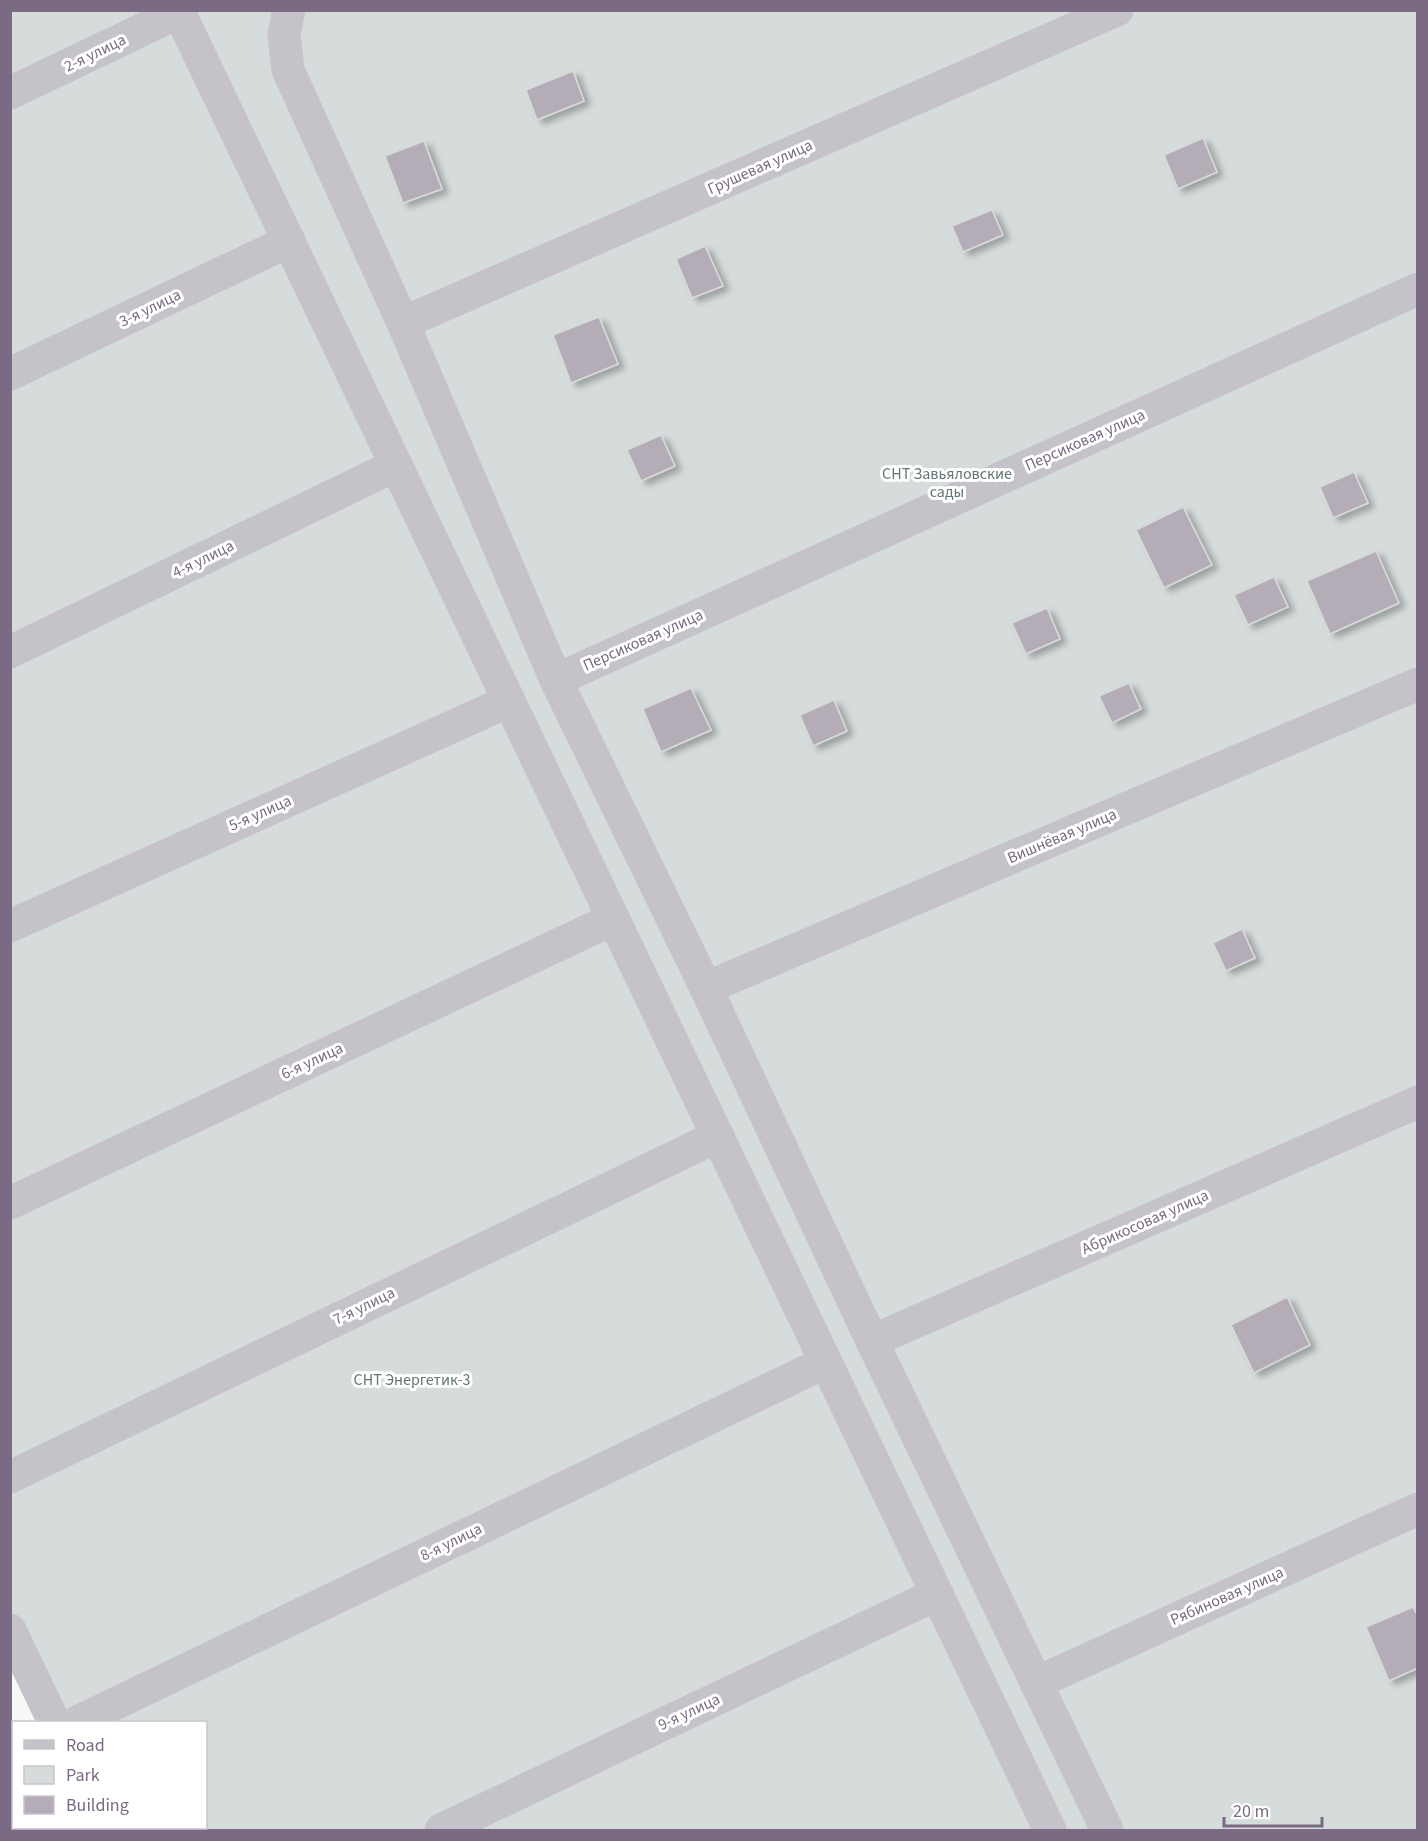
<svg xmlns="http://www.w3.org/2000/svg" width="1428" height="1841" font-family="'Source Sans 3',sans-serif">
  <style>
    .green { fill: #d5dcdb }
    .building { fill: #b4adb8; stroke: #d8dad8; stroke-width: 1.5; filter: url(#shadow) }
    .lines { fill: none; stroke-linecap: round; stroke-linejoin: round }
    .minor { stroke: #c6c2c9; stroke-width: 33 }
    .labels { text-anchor: middle; dominant-baseline: central; stroke-width: 6; stroke-linejoin: round; paint-order: stroke }
    .street-label { font-size: 16px; fill: #7a6a83; stroke: #fff }
    .park-label { font-size: 16px; fill: #657676; stroke: #fff }
  </style>
  <defs>
    <filter id="shadow"><feDropShadow dx="6" dy="4" stdDeviation="3" flood-color="#0004"/></filter>
  </defs>
  <rect width="100%" height="100%" fill="#f6f8f6"/>
  <polygon class="green" points="11,11 1417,11 1417,1830 91,1830 90,1828 206,1828 206,1722 40,1722 11,1661"/>
  <g class="building">
    <polygon points="573,71 584,101 537,120 526,90"/>
    <polygon points="1203,138 1217,172 1178,189 1164,155"/>
    <polygon points="424,141 442,189 403,203 385,156"/>
    <polygon points="992,210 1003,235 963,252 952,226"/>
    <polygon points="705,246 723,286 692,298 676,259"/>
    <polygon points="599,317 618,364 571,383 553,335"/>
    <polygon points="661,435 675,466 641,481 627,450"/>
    <polygon points="1354,472 1368,503 1333,518 1320,487"/>
    <polygon points="1183,507 1212,565 1164,588 1136,530"/>
    <polygon points="1376,551 1399,603 1330,634 1307,581"/>
    <polygon points="1274,577 1288,607 1248,625 1234,595"/>
    <polygon points="1047,608 1060,639 1026,654 1012,623"/>
    <polygon points="1129,683 1141,709 1112,723 1099,696"/>
    <polygon points="691,688 711,730 661,752 643,709"/>
    <polygon points="834,700 847,731 813,746 800,715"/>
    <polygon points="1242,929 1255,958 1226,971 1213,943"/>
    <polygon points="1287,1297 1310,1345 1254,1373 1231,1325"/>
    <polygon points="1413,1607 1418,1617 1418,1668 1389,1681 1366,1627"/>
  </g>
  <g class="lines">
    <g class="minor">
      <polyline points="178,10 1050,1830"/>
      <polyline points="289,10 284,34 288,70 403,323 556,680 706,988 872,1341 1107,1830"/>
      <polyline points="10,93 179,12"/>
      <polyline points="403,323 1117,10"/>
      <polyline points="10,374 289,241"/>
      <polyline points="10,652 396,465"/>
      <polyline points="556,680 1418,289"/>
      <polyline points="10,926 509,701"/>
      <polyline points="706,988 1418,684"/>
      <polyline points="10,1203 613,919"/>
      <polyline points="872,1341 1418,1102"/>
      <polyline points="10,1477 718,1136"/>
      <polyline points="10,1630 54,1722"/>
      <polyline points="1036,1683 1418,1509"/>
      <polyline points="77,1722 826,1362"/>
      <polyline points="104,1828 106,1830"/>
      <polyline points="441,1830 937,1594"/>
    </g>
  </g>
  <g class="labels">
    <g class="street-label">
      <text transform="translate(95 53) rotate(-26)">2-я улица</text>
      <text transform="translate(760 167) rotate(-24)">Грушевая улица</text>
      <text transform="translate(150 308) rotate(-26)">3-я улица</text>
      <text transform="translate(1085 440) rotate(-24)">Персиковая улица</text>
      <text transform="translate(203 559) rotate(-26)">4-я улица</text>
      <text transform="translate(643 640) rotate(-24)">Персиковая улица</text>
      <text transform="translate(260 813) rotate(-24)">5-я улица</text>
      <text transform="translate(1062 836) rotate(-23)">Вишнёвая улица</text>
      <text transform="translate(312 1061) rotate(-25)">6-я улица</text>
      <text transform="translate(1145 1222) rotate(-24)">Абрикосовая улица</text>
      <text transform="translate(364 1306) rotate(-26)">7-я улица</text>
      <text transform="translate(451 1542) rotate(-26)">8-я улица</text>
      <text transform="translate(1227 1596) rotate(-24)">Рябиновая улица</text>
      <text transform="translate(689 1712) rotate(-25)">9-я улица</text>
    </g>
    <g class="park-label">
      <text x="947" y="474">СНТ Завьяловские<tspan x="947" dy="18">сады</tspan></text>
      <text x="412" y="1380">СНТ Энергетик-3</text>
    </g>
  </g>
  <rect width="1428" height="1841" fill="none" stroke="#7a6a83" stroke-width="24"/>
  <rect x="12" y="1721" width="195" height="108" fill="#ffffff" stroke="#cac3cd" stroke-width="1.5"/>
  <rect x="24" y="1740" width="30" height="9" fill="#c6c2c9" stroke="#cac3cd" stroke-width="1.5"/>
  <text x="66" y="1751" font-size="18" fill="#7a6a83">Road</text>
  <rect x="24" y="1766" width="30" height="18" fill="#d5dcdb" stroke="#cac3cd" stroke-width="1.5"/>
  <text x="66" y="1781" font-size="18" fill="#7a6a83">Park</text>
  <rect x="24" y="1796" width="30" height="18" fill="#b4adb8" stroke="#cac3cd" stroke-width="1.5"/>
  <text x="66" y="1811" font-size="18" fill="#7a6a83">Building</text>
  <path d="M1224 1817v9h98v-9" fill="none" stroke="#7a6a83" stroke-width="3"/>
  <text x="1233" y="1817" font-size="18" fill="#7a6a83" stroke="#ffffff" stroke-width="4.5" paint-order="stroke">20 m</text>
</svg>
